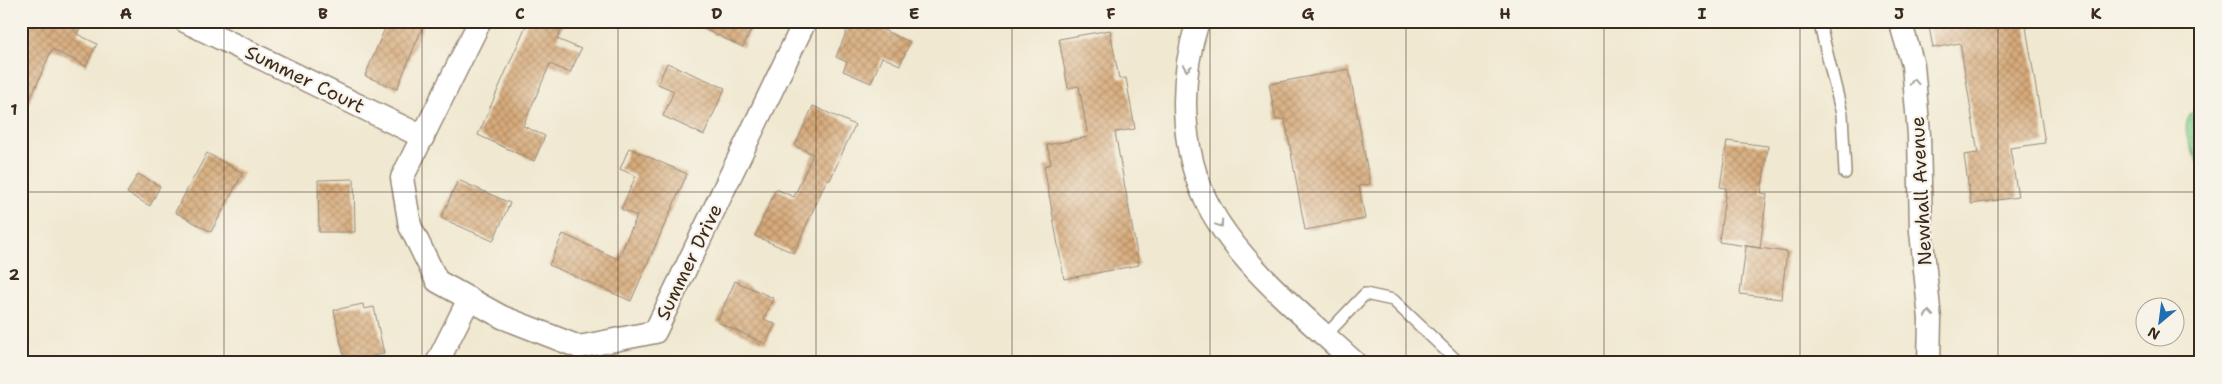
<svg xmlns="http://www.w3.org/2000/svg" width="2222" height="384" font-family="'Shantell Sans',sans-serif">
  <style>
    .wetland { fill: url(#wetland-marsh); stroke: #608058 }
    .building { fill: url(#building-cross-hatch) }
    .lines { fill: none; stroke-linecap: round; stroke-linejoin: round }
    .service-casing { stroke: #968977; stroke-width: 14 }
    .minor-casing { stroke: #968977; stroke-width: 25 }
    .service { stroke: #fff; stroke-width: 11 }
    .minor { stroke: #fff; stroke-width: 22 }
    .oneway { stroke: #a79f9a }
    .grid { fill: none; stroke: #3b2a1e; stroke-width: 1; stroke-opacity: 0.55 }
    .labels { text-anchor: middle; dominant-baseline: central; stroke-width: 4.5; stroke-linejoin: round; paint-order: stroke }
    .street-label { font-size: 19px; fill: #3b2a1e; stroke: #f7f3e8 }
    .neatline { fill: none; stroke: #3b2a1e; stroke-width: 2 }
    .grid-label { font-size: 16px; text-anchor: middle; font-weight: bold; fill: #3b2a1e }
  </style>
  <defs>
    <pattern id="wetland-marsh" width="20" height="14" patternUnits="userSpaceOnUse" patternTransform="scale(1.25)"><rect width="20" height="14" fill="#86d593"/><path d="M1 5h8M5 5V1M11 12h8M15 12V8" fill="none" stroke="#75b77e"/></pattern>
    <pattern id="building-cross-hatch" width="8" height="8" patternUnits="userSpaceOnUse" patternTransform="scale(1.25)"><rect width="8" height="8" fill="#d7ab7b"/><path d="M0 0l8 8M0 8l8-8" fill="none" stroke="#b08b64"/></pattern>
  </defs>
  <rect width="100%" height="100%" fill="#f7f3e8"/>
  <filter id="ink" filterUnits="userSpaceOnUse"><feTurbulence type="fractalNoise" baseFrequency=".02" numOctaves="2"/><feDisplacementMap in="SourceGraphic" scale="10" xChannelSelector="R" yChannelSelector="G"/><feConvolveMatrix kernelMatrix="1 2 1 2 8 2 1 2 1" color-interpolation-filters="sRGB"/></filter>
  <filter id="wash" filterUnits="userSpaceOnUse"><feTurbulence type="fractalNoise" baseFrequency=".0096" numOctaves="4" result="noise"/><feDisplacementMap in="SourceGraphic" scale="20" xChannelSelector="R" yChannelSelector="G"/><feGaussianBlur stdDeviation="1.12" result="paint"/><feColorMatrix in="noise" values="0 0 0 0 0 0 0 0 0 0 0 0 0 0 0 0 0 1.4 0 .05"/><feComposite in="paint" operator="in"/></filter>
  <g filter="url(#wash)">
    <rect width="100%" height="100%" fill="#f0e8d0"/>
    <path class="wetland" d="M2201 108V166C2190 152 2174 116 2201 108Z"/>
    <g id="blocks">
      <g class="building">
        <polygon points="21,21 83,21 77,34 97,44 86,66 52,49 21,121"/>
        <polygon points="388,21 425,21 397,89 365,76"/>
        <polygon points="528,21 565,21 557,39 581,49 570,73 550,64 523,126 545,136 534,161 478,135"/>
        <polygon points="686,21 755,21 743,47"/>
        <polygon points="851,21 863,21 910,42 900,65 882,57 871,83 843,71 847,62 836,57"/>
        <polygon points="1928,21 2025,21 2045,143 2010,148 2018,197 1971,204 1964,155 1978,153 1960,43 1933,48"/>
        <polygon points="1110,30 1119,79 1126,78 1135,129 1115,132 1139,265 1064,279 1044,166 1051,164 1047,145 1088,137 1079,86 1068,88 1059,39"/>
        <polygon points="667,63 725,88 704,135 663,116 674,91 658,84"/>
        <polygon points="1349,69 1370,184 1359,186 1365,219 1305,230 1285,119 1276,120 1269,84"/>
        <polygon points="813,106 855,125 830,180 827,179 794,253 755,236 776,189 794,197 813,154 795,146"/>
        <polygon points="1727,141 1768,146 1761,193 1767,194 1760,248 1719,242 1726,188 1720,187"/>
        <polygon points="629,148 687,174 631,301 549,265 563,234 618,259 637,216 621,209 636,176 620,169"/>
        <polygon points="207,153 243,173 211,232 175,212"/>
        <polygon points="138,174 160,186 150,206 127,193"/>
        <polygon points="354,179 355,232 319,232 318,180"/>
        <polygon points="458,180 510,203 493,241 441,218"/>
        <polygon points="1746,246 1787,252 1781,299 1740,294"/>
        <polygon points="735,281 773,298 764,319 775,324 766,344 717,322"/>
        <polygon points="363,304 364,309 374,307 384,354 345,362 334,310"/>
      </g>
    </g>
  </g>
  <g filter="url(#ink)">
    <use href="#blocks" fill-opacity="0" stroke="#968977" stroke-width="1"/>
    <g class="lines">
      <defs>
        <g id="service">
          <polyline points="1819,21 1842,114 1845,173"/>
          <polyline points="1326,335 1365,294 1393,300 1459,363"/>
        </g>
        <g id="minor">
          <polyline points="185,21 423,137"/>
          <polyline points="480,21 402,178 410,226 437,281 502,317 579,347 655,332 805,21"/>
          <path d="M1198 21C1177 86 1180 163 1218 222 1253 276 1308 319 1355 363"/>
          <polyline points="1900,21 1913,65 1919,135 1921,231 1930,319 1929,363"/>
          <polyline points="437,363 469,299"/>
        </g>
      </defs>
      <use href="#service" class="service-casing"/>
      <use href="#minor" class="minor-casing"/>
      <use href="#service" class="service"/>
      <use href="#minor" class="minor"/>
    </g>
    <defs><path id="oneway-chevron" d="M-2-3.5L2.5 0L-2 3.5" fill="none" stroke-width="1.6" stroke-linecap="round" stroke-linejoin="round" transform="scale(1.25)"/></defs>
    <g class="oneway">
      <use href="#oneway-chevron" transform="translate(1187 68) rotate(97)"/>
      <use href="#oneway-chevron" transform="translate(1914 82) rotate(-94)"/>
      <use href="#oneway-chevron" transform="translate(1220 224) rotate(56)"/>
      <use href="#oneway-chevron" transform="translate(1929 314) rotate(-95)"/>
    </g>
  </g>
  <path class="grid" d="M224 21V363M422 21V363M618 21V363M816 21V363M1012 21V363M1210 21V363M1406 21V363M1604 21V363M1800 21V363M1998 21V363M21 192H2201"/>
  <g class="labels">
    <g class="street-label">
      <text transform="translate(305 79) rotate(26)">Summer Court</text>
      <text transform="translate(1921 191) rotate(-93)">Newhall Avenue</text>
      <text transform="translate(689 262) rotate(-64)">Summer Drive</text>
    </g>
  </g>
  <rect width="2222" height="384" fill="none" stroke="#f7f3e8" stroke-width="55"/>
  <g transform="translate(2160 322) rotate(209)"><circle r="24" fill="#f7f3e8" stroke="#aca397"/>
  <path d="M0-4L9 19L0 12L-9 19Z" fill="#1f6fb2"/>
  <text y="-8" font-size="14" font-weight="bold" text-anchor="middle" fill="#3b2a1e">N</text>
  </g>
  <rect x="28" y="28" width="2166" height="328" class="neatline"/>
  <g class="grid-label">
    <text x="126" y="19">A</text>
    <text x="323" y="19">B</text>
    <text x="520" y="19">C</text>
    <text x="717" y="19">D</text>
    <text x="914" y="19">E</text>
    <text x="1111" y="19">F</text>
    <text x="1308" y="19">G</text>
    <text x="1505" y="19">H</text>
    <text x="1702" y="19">I</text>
    <text x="1899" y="19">J</text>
    <text x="2096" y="19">K</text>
    <text x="14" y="115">1</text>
    <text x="14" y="280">2</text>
  </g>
</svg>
